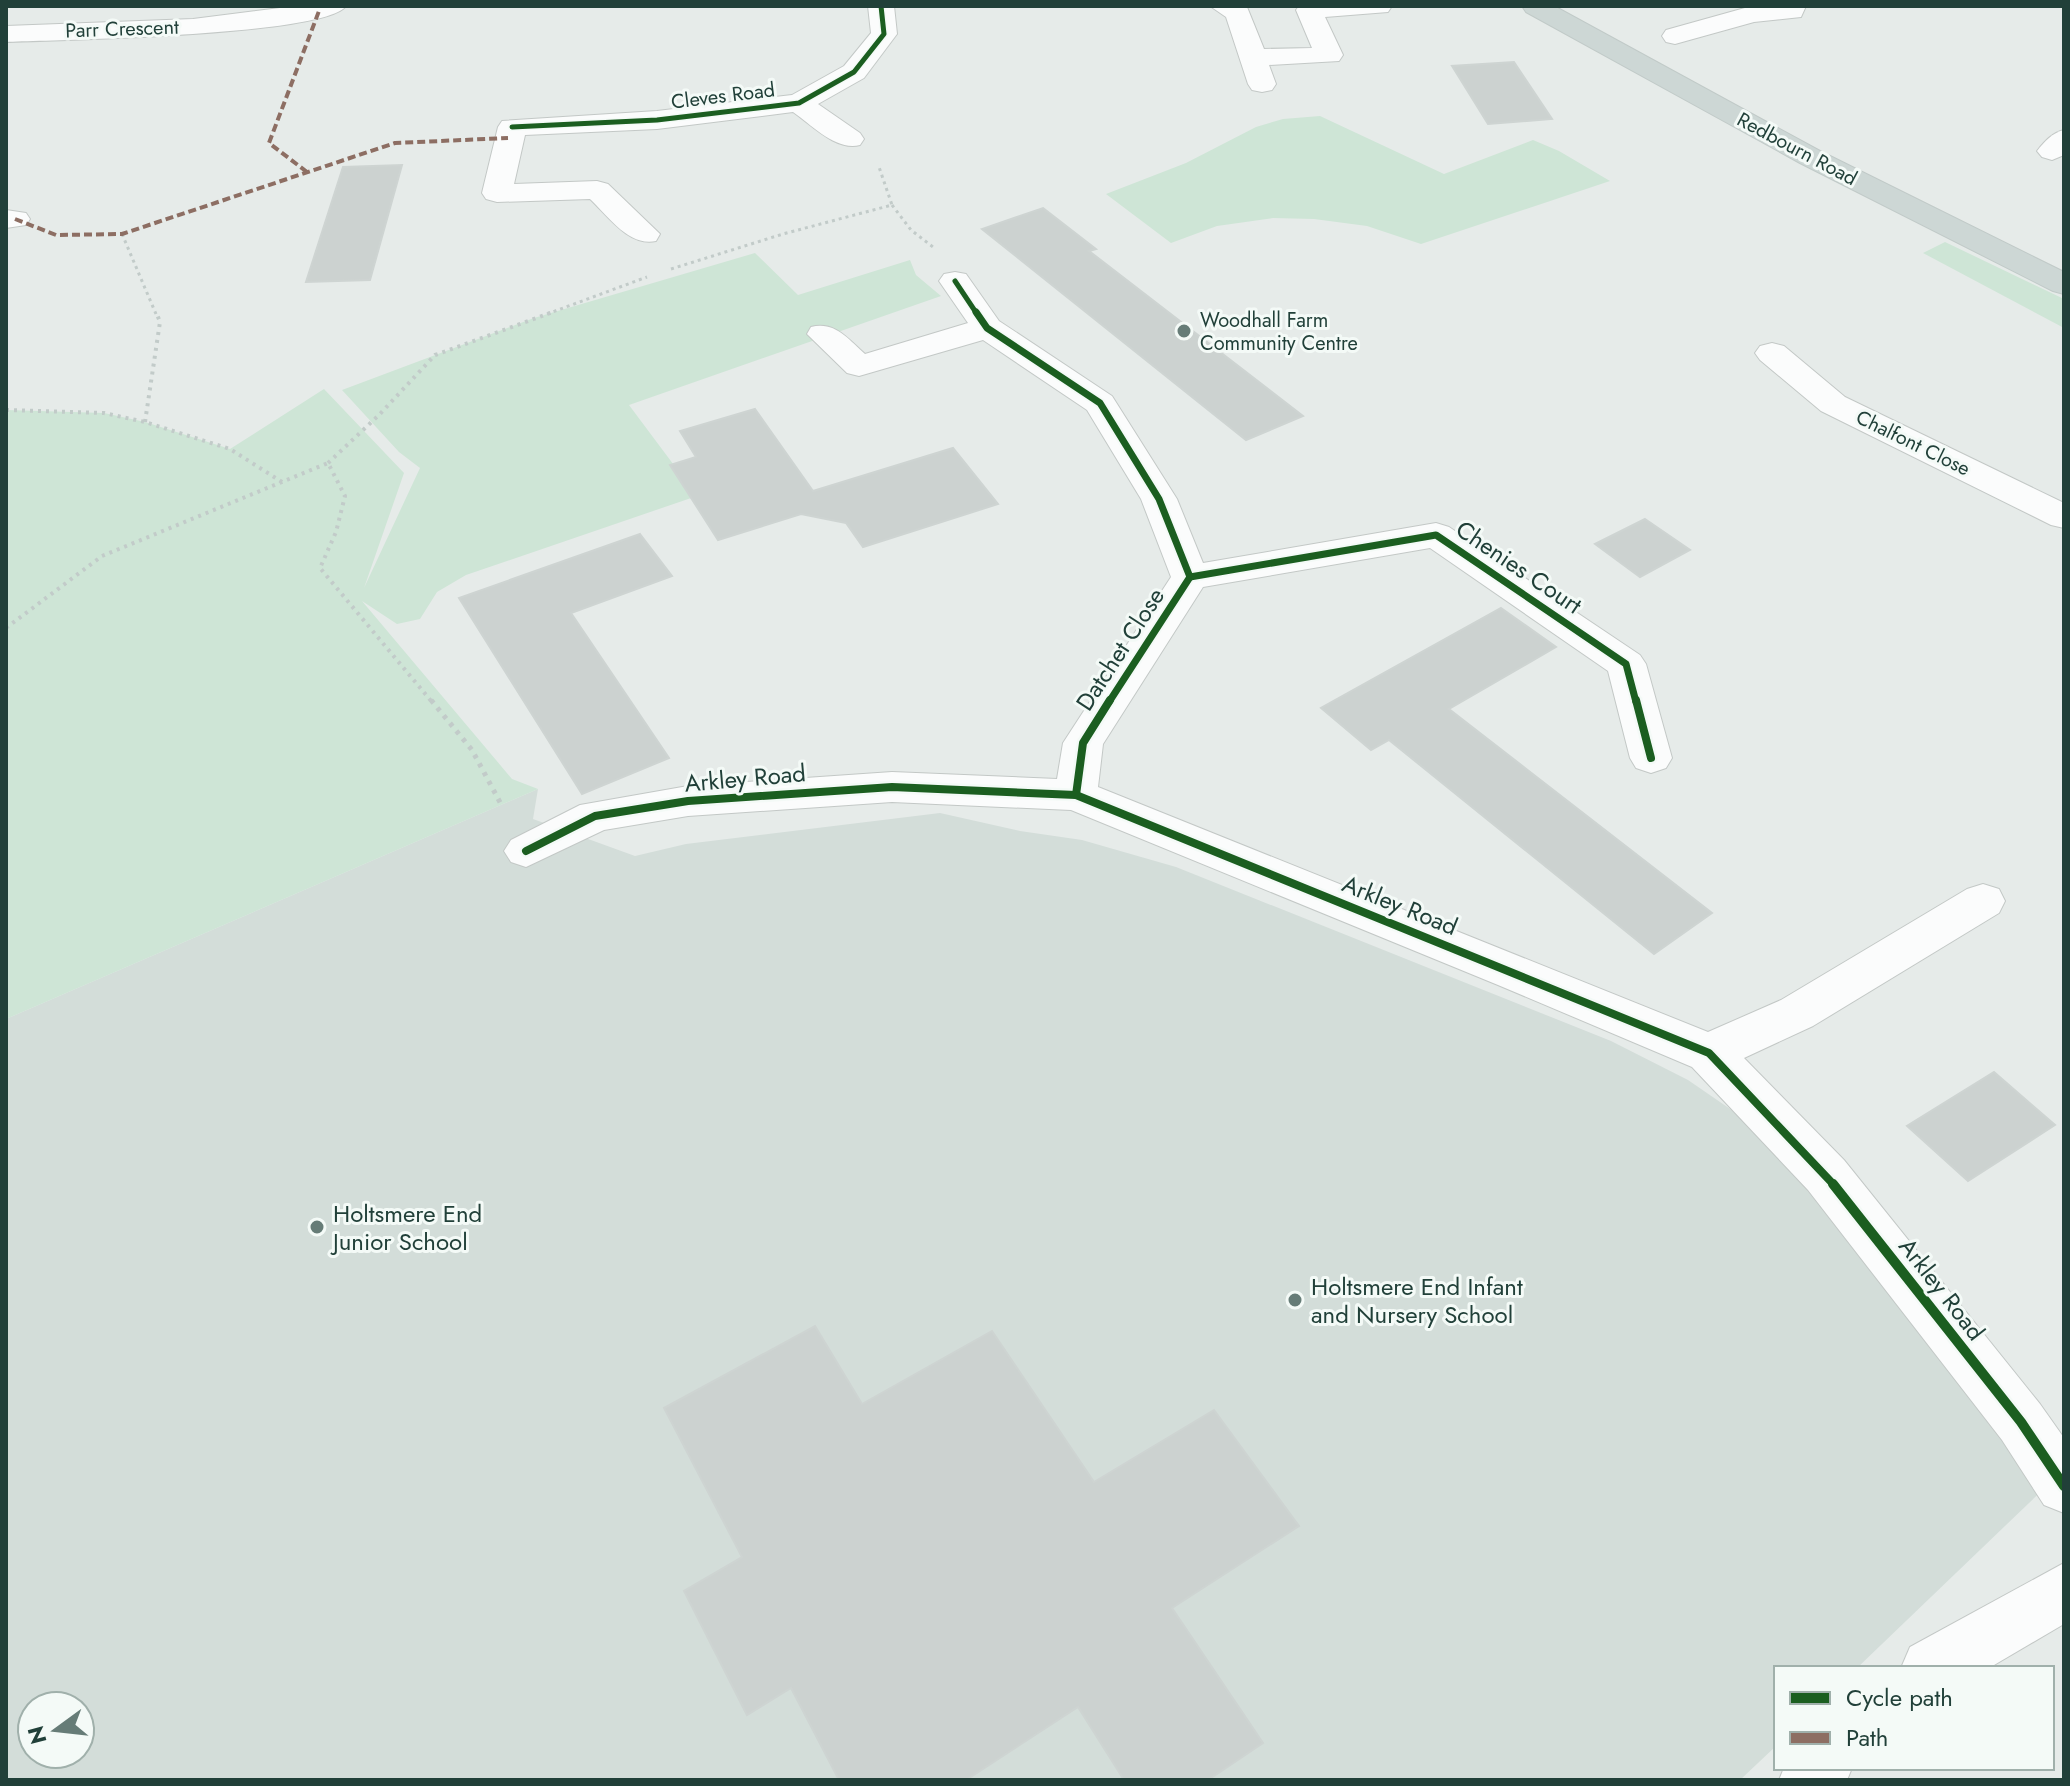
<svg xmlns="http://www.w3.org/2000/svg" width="2070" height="1786" font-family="Jost,sans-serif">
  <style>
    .built { fill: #d3ddd9; fill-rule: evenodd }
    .green { fill: #cee5d6 }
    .building { fill: #ccd2d0; stroke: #ced4d2; stroke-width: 2 }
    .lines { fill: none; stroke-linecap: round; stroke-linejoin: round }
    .minor-casing { stroke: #c3c8c6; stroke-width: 2 }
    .major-casing { stroke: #c1cac8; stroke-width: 2 }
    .path-far2 { stroke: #c2cbc9; stroke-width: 3; stroke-dasharray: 3 4; stroke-linecap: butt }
    .path-far1 { stroke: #c2cbc9; stroke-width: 4; stroke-dasharray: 3 5; stroke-linecap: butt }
    .path { stroke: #c2cbc9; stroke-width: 5; stroke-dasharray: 4 6; stroke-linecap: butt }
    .minor { fill: #fbfcfc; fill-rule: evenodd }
    .major { fill: #cdd7d5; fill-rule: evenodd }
    .quiet { stroke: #8d6e63; stroke-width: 4; stroke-dasharray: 8 4; stroke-linecap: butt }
    .cycleway-far3-casing { stroke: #f4faf7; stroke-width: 8 }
    .cycleway-far2-casing { stroke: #f4faf7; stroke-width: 11 }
    .cycleway-far1-casing { stroke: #f4faf7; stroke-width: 13 }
    .cycleway-casing { stroke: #f4faf7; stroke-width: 15 }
    .cycleway-far3 { stroke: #1b5e20; stroke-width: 5 }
    .cycleway-far2 { stroke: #1b5e20; stroke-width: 7 }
    .cycleway-far1 { stroke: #1b5e20; stroke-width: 8 }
    .cycleway { stroke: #1b5e20; stroke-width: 10 }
    .poi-dot { fill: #667c77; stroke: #f4faf7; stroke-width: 3 }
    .labels { text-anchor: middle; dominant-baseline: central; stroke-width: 6; stroke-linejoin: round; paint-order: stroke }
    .far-street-label { font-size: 20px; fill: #214039; stroke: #f4faf7 }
    .far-poi-label { font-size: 20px; fill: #214039; stroke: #f4faf7; text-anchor: start }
    .street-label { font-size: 24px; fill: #214039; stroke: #f4faf7 }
    .poi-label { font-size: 24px; fill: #214039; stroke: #f4faf7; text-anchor: start }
  </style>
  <rect width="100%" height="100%" fill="#e6ebe9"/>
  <path class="built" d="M538 789 533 819 635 856 686 844 940 813 1020 831 1082 840 1176 867 1611 1041 1688 1080 1826 1175 2055 1478 1857 1668H1776V1746L1740 1780H6V1019ZM32 1706H80V1754H32Z"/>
  <g class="green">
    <polygon points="1320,116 1444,174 1533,140 1559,151 1610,181 1421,244 1367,226 1314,219 1273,218 1217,226 1171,243 1106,194 1186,163 1256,127 1283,119"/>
    <polygon points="1945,242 2064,299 2064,328 1923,253"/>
    <polygon points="755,253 798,295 910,260 916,275 941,296 629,405 697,496 466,575 437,592 420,619 397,624 362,601 512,779 538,789 6,1019 6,410 104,413 145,422 230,449 324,389 404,473 364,588 420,468 399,452 342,390 534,318"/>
  </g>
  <g class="building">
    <polygon points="1514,62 1552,119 1488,124 1452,66"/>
    <polygon points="402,165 370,280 306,282 343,167"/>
    <polygon points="1043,208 1096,249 1089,251 1303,416 1246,440 982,229"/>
    <polygon points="755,409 813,491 953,448 998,504 863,547 846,523 801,514 718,540 670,465 696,457 680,431"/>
    <polygon points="1645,519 1690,550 1640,577 1595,544"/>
    <polygon points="640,534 672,576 571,613 669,758 582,794 459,598"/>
    <polygon points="1501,608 1556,647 1449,709 1712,913 1654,954 1389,740 1371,750 1321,708"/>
    <polygon points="1994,1072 2055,1125 1968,1181 1907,1126"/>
    <polygon points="815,1326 862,1404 992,1331 1094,1482 1214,1410 1299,1526 1172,1608 1263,1743 1208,1780 1124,1780 1078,1707 966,1780 839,1780 791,1688 747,1715 684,1591 742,1557 664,1408"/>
  </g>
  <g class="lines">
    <defs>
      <g id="minor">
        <path d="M296 6H346C325 36 54 40 6 42V26L193 19Z"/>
        <path d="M868 6H894L897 34 864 78 818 104 860 133 864 139 860 145C836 151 813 126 793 112L657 129 525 135 514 184 597 181 608 184 660 234 656 241C629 247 608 216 590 199L497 202 486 199 482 193 498 127 502 121 657 111 792 95 844 66 871 33Z"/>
        <polygon points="1210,6 1247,7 1264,49 1312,48 1296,10 1299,6 1392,6 1388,12 1325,17 1343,55 1339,61 1269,65 1276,84 1272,90 1262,92 1252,90 1248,84 1226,17"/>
        <polygon points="1752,6 1806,6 1801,17 1754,22 1675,44 1666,42 1662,36 1666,30"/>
        <path d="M2064 130V155L2052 160 2042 157 2037 151C2045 141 2052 133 2064 130Z"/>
        <polygon points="6,210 26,213 30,219 26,225 6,228"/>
        <path d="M955 272 966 274 999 321 1112 396 1177 499 1203 563 1436 523 1449 527 1640 655 1646 664 1672 758 1666 768 1651 773 1636 768 1630 758 1608 671 1430 548 1203 587 1103 744 1098 787 1708 1032 1781 1000 1967 889 1983 884 1999 889 2005 901 1999 913 1813 1026 1744 1058 1844 1160 2040 1404 2064 1438V1513L2044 1505 2002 1440 1808 1190 1692 1067 1498 985 1071 810 892 802 688 816 604 830 526 867 511 862 504 851 511 840 580 805 688 786 892 772 1057 779 1063 743 1171 577 1141 499 1087 410 983 340 859 376 847 373 807 334 811 327C835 321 848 339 865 354L968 323 939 281 944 274Z"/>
        <polygon points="1772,343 1784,346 1845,397 2064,503 2064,528 2051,525 1821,411 1760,360 1755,353 1760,346"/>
        <polygon points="2064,1563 2064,1624 1989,1668 1901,1668 1910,1647"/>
        <polygon points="1784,1768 1852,1768 1847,1780 1779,1780"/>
      </g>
      <polygon id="major" points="1522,6 1554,6 1820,151 2064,272 2064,294 2053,291 1800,163 1526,12"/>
    </defs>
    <use href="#minor" class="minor-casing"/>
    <use href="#major" class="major-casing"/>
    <g class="path-far2">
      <polyline points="892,205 911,230 933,247"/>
      <polyline points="122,234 156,314"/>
      <polyline points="671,269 783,234 892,205 879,167"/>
      <polyline points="547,314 647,277"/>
    </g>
    <g class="path-far1">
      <polyline points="6,410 104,413 145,422 230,449 282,482"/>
      <polyline points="145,422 160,322 156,312"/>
      <polyline points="328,463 379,415 435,355 553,312"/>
      <polyline points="6,628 102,556 328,463 345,496 336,532 320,568 432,702"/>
    </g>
    <polyline class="path" points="431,700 472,750 502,806"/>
    <use href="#minor" class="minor"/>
    <use href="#major" class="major"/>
    <g class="quiet">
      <polyline points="307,172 269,143 319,11"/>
      <polyline points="15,219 56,235 122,234 395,143 508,138"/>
    </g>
    <defs>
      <g id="cycleway-far3">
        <polyline points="512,127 657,120 799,103 854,72 884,34 881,6"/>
        <polyline points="955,281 977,314"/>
      </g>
      <g id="cycleway-far2">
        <polyline points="976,312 987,328 1100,403 1159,499 1190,577 1109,702"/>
        <polyline points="1190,577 1436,535 1626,664 1636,702"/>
      </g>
      <g id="cycleway-far1">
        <polyline points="1636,700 1651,758"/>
        <polyline points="1076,795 1083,743 1110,700"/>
        <polyline points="526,851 595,816 688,801 892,787 1076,795 1709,1053 1835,1186"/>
      </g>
      <polyline id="cycleway" points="1833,1184 2021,1422 2064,1486"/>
    </defs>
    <use href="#cycleway-far3" class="cycleway-far3-casing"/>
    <use href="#cycleway-far2" class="cycleway-far2-casing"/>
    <use href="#cycleway-far1" class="cycleway-far1-casing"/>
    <use href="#cycleway" class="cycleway-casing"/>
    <use href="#cycleway-far3" class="cycleway-far3"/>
    <use href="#cycleway-far2" class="cycleway-far2"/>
    <use href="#cycleway-far1" class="cycleway-far1"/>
    <use href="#cycleway" class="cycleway"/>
  </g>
  <g class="poi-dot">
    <circle cx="1184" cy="331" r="8"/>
    <circle cx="317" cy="1227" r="8"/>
    <circle cx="1295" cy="1300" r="8"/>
  </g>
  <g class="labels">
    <g class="far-street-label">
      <text transform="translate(122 29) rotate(-2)">Parr Crescent</text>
      <text transform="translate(723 96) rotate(-7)">Cleves Road</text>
      <text transform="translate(1797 149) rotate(28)">Redbourn Road</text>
      <text transform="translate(1913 443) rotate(26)">Chalfont Close</text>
    </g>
    <g class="far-poi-label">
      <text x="1200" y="320">Woodhall Farm<tspan x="1200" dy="23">Community Centre</tspan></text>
    </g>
    <g class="street-label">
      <text transform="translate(1519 567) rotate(34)">Chenies Court</text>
      <text transform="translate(1120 649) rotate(-57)">Datchet Close</text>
      <text transform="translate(745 778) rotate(-5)">Arkley Road</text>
      <text transform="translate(1400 905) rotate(22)">Arkley Road</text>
      <text transform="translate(1942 1289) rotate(52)">Arkley Road</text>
    </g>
    <g class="poi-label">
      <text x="333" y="1213">Holtsmere End<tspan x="333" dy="28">Junior School</tspan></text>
      <text x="1311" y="1286">Holtsmere End Infant<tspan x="1311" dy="28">and Nursery School</tspan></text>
    </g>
  </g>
  <rect width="2070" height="1786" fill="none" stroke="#214039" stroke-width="16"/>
  <rect x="1774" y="1666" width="280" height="104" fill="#f4faf7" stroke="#a0b0ab" stroke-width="2"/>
  <rect x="1790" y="1692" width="40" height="12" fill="#1b5e20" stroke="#a0b0ab" stroke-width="2"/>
  <text x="1846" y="1706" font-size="24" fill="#214039">Cycle path</text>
  <rect x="1790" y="1732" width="40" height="12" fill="#8d6e63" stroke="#a0b0ab" stroke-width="2"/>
  <text x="1846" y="1746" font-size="24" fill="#214039">Path</text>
  <g transform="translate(56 1730) rotate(255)"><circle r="38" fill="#f4faf7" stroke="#a0b0ab" stroke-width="2"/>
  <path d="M0-6L14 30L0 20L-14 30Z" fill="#667c77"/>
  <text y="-12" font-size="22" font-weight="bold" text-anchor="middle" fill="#214039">N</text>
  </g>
</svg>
